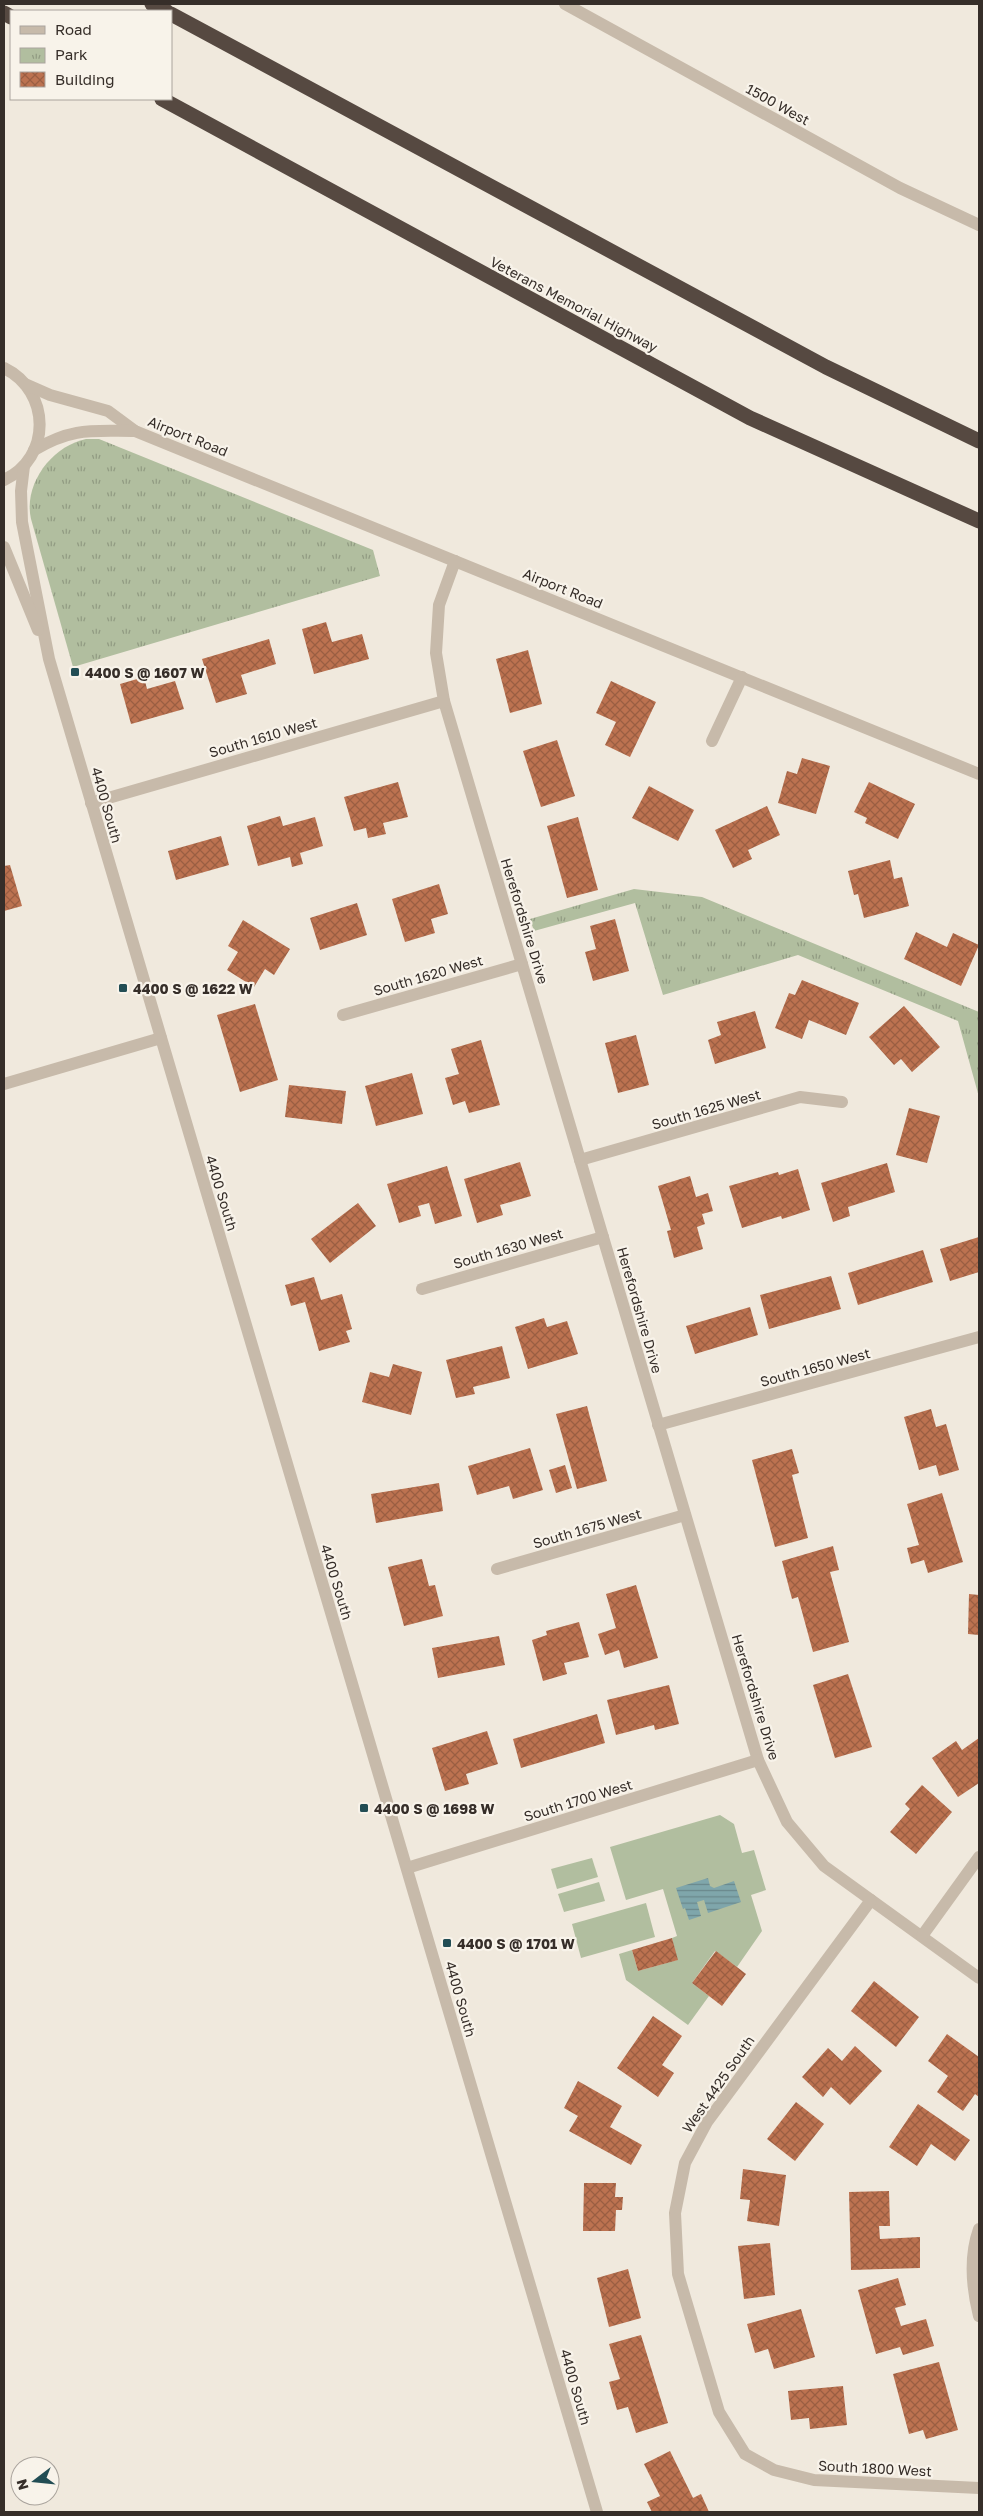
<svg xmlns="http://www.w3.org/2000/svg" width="983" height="2516" font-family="'Golos Text',sans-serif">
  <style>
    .park { fill: url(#park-tufts) }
    .pitch { fill: #b1be9f }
    .water { fill: url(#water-rules) }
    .building { fill: url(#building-cross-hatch) }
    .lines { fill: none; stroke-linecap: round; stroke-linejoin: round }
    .minor { stroke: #c7baaa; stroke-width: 12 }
    .highway { stroke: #564941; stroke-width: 15 }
    .poi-dot { fill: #224d54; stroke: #f8f3ea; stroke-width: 2 }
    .labels { text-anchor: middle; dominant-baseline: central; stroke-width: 4.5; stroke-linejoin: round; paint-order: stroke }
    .street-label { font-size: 14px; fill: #362e29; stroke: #f8f3ea }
    .poi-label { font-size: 14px; font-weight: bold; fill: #362e29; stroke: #f8f3ea; text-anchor: start }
  </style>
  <defs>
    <pattern id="park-tufts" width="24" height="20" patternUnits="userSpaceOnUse" patternTransform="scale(1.25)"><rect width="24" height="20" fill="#b1be9f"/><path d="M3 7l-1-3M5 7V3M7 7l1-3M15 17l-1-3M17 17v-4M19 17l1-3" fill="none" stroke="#919b82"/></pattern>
    <pattern id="water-rules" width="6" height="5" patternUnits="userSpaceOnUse" patternTransform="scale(1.25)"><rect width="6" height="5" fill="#7fa6ab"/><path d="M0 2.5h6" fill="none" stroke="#69888b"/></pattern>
    <pattern id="building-cross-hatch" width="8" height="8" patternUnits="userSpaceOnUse" patternTransform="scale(1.25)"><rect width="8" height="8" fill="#bc7250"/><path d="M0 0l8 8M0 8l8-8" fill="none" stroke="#9a5e42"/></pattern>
  </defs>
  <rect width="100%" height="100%" fill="#f0e9dd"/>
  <g class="park">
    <path d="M86 439H99L373 550 380 576 73 667 31 519C23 484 52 446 86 439Z"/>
    <polygon points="634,889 702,897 979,1012 979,1097 958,1021 798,955 663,995 635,903 534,931 530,919"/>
  </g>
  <g class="pitch">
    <polygon points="720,1815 734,1824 742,1853 754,1850 766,1890 751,1895 762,1931 737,1967 715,1951 692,1983 709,1996 688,2025 626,1980 619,1954 632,1950 638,1971 677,1960 672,1938 677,1936 663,1889 626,1900 610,1847"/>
    <polygon points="592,1858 598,1877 557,1889 551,1869"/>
    <polygon points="599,1882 605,1901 564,1912 558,1894"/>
    <polygon points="646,1903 655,1937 581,1958 572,1924"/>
  </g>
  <polygon class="water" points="708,1878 710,1886 714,1888 734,1881 741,1902 708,1913 704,1900 697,1902 701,1916 689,1920 685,1908 683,1909 676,1888"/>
  <g class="building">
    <polygon points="326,622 332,642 362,634 369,659 314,674 302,629"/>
    <polygon points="269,639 276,664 241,675 247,694 216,703 202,659"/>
    <polygon points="528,650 542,704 510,713 496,659"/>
    <polygon points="144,677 147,689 175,681 184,709 131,724 120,684"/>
    <polygon points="611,681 656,702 630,757 605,745 616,722 596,713"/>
    <polygon points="557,740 575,796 541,807 523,751"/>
    <polygon points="802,758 830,766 816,814 778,803 787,771 797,774"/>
    <polygon points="398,782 408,817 383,823 386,834 368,838 366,828 354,831 344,797"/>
    <polygon points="869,782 915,804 898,839 865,823 867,818 854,812"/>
    <polygon points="649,786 694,810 678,841 632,818"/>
    <polygon points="767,806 780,835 748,850 752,859 733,868 715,830"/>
    <polygon points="280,816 283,826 315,817 323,846 300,853 303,864 292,867 290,857 258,866 247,826"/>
    <polygon points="578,817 598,890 567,898 547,826"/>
    <polygon points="221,836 229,865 176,880 168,851"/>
    <polygon points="890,860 894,879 902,877 909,906 864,918 858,894 854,895 848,871"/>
    <polygon points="10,865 22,906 4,911 4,866"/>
    <polygon points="439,884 448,914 431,919 435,933 405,942 392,899"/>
    <polygon points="357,903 367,935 320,950 310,918"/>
    <polygon points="615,919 629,971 593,981 585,952 596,949 590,926"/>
    <polygon points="243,920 290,949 274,975 265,969 254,987 227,970 238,952 228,946"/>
    <polygon points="916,932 947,947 953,933 979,945 961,986 904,959"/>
    <polygon points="802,980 859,1003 846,1035 809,1020 802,1039 775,1028 789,993 795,995"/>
    <polygon points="255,1004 278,1080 240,1092 217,1015"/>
    <polygon points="904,1006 940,1047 912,1072 901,1059 894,1065 869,1037"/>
    <polygon points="755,1011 766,1048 715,1064 708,1040 721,1035 717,1022"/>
    <polygon points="636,1035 649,1085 618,1093 605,1043"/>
    <polygon points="481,1040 500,1105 469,1113 465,1101 453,1105 445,1078 459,1074 451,1049"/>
    <polygon points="412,1073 423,1114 376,1126 365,1086"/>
    <polygon points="289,1085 346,1091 342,1124 285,1117"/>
    <polygon points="909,1108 940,1116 927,1163 896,1155"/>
    <polygon points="520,1162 531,1196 500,1205 503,1215 477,1223 464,1179"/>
    <polygon points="887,1163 895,1192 848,1207 850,1216 833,1222 821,1183"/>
    <polygon points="447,1166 462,1216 435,1224 429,1203 418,1206 421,1216 399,1223 387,1184"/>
    <polygon points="798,1169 810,1210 782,1219 781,1216 742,1228 729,1186 778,1172 779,1175"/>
    <polygon points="690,1176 696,1197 708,1193 713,1211 702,1214 705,1224 697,1227 703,1249 674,1258 667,1231 671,1230 658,1186"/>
    <polygon points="358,1203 376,1226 330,1263 311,1239"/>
    <polygon points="979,1237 979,1272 950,1281 940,1249"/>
    <polygon points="923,1250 933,1282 858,1305 848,1273"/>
    <polygon points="831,1276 841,1309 769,1329 760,1295"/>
    <polygon points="314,1277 321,1300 342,1294 352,1329 346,1331 350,1342 319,1351 305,1302 291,1306 285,1285"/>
    <polygon points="750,1307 758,1335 695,1354 686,1326"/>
    <polygon points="544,1318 547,1327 567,1321 578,1354 528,1369 515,1327"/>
    <polygon points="502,1346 510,1378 473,1387 475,1394 456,1398 446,1360"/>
    <polygon points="393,1364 422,1372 411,1415 362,1402 370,1372 389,1377"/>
    <polygon points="587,1406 607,1481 577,1489 556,1414"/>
    <polygon points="931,1409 936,1427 946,1424 959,1470 939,1476 936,1465 919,1470 904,1417"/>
    <polygon points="530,1448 543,1490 513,1499 509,1486 477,1495 468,1466"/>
    <polygon points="792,1449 799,1473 792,1475 808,1538 775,1547 752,1460"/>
    <polygon points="565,1465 572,1488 556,1493 549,1470"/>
    <polygon points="439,1483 443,1511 376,1523 371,1494"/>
    <polygon points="942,1493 963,1562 928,1573 924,1560 911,1564 907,1548 919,1545 907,1504"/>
    <polygon points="833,1546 839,1570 830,1572 849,1642 813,1652 798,1597 792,1599 782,1561"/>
    <polygon points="422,1559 429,1586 435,1585 443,1616 404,1626 388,1567"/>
    <polygon points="636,1585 658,1658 624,1668 619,1650 605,1655 598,1634 616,1628 606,1594"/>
    <polygon points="969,1594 979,1595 979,1635 968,1634"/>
    <polygon points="579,1622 589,1657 564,1663 567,1674 543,1681 532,1640 547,1635 546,1631"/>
    <polygon points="499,1636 505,1665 438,1678 432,1648"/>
    <polygon points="848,1674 872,1747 835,1758 813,1685"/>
    <polygon points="669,1685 679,1724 655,1730 654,1725 616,1735 607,1700"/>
    <polygon points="597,1714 605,1743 521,1768 513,1739"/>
    <polygon points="487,1731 498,1764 466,1774 469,1784 445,1791 432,1748"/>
    <polygon points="979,1738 979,1783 958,1797 932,1758 956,1741 962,1750"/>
    <polygon points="922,1785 952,1812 916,1854 890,1832 910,1809 905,1804"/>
    <polygon points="672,1938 678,1960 638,1971 632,1950"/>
    <polygon points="716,1951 746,1974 722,2006 692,1983"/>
    <polygon points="874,1981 919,2017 896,2047 851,2011"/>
    <polygon points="653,2016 682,2036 662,2065 674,2073 658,2097 617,2068"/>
    <polygon points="947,2034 979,2057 979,2097 975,2094 963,2111 937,2092 948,2076 928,2061"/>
    <polygon points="855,2046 882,2071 850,2105 831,2087 823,2097 802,2077 828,2048 842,2061"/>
    <polygon points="578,2081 622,2106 610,2127 642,2145 631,2165 569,2131 578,2116 564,2108"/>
    <polygon points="796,2102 824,2124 795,2161 767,2139"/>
    <polygon points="918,2104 970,2140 955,2161 931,2144 917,2166 889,2147"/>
    <polygon points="743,2169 786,2175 779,2226 747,2221 750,2200 740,2199"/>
    <polygon points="584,2183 616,2183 615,2197 623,2197 622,2210 616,2210 615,2231 583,2231"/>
    <polygon points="889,2191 890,2226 879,2226 880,2239 920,2237 920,2268 851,2270 849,2192"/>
    <polygon points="770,2243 775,2295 744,2299 738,2246"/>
    <polygon points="628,2269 641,2318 609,2327 597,2278"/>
    <polygon points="898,2278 906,2305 895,2308 901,2326 926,2319 934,2346 903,2355 900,2347 876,2354 858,2290"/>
    <polygon points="801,2309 815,2357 774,2369 768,2349 755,2353 747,2324"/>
    <polygon points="641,2335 668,2423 636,2433 628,2407 617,2410 609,2382 620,2379 609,2344"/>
    <polygon points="939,2362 958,2430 926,2439 923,2430 909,2434 893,2374"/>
    <polygon points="843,2386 847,2425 810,2429 809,2418 791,2420 788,2391"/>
    <polygon points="670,2451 693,2498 701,2494 709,2512 652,2512 647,2502 660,2496 644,2464"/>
  </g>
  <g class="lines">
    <g class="minor">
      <polyline points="565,4 900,188 979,225"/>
      <path d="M4 368C51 391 52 458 4 480"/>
      <polyline points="25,384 50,395 108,411 135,431 979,774"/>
      <path d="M34 450C73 427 92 431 135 431"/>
      <polyline points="24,466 21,491 22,522 49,659 597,2512"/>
      <polyline points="4,547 38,630"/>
      <polyline points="455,561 439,605 436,653 444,701 758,1760 787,1822 824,1866 979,1978"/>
      <polyline points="712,741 742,677"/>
      <polyline points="91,803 444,701"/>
      <polyline points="343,1015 522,964"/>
      <polyline points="4,1084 161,1038"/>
      <polyline points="580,1160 800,1097 842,1102"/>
      <polyline points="422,1289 603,1237"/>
      <polyline points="658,1425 979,1337"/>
      <polyline points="497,1569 685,1515"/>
      <polyline points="407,1868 758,1760"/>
      <polyline points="871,1900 707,2122 685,2163 675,2213 678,2274 719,2412 745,2454 774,2470 814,2480 979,2488"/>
      <polyline points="922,1936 979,1857"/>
      <path d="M979 2229C969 2257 972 2288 979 2316"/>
    </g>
    <g class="highway">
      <polyline points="152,4 166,11"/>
      <polyline points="4,13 11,17"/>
      <polyline points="171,14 826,367 979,441"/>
      <polyline points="162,99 750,418 979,521"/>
    </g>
  </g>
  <g class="poi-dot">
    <rect x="70" y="667" width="10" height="10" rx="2.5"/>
    <rect x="118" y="983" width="10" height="10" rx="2.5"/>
    <rect x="359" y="1803" width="10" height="10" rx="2.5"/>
    <rect x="442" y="1938" width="10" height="10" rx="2.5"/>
  </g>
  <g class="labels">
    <g class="street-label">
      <text transform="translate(778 104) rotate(29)">1500 West</text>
      <text transform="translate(574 304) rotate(28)">Veterans Memorial Highway</text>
      <text transform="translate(188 436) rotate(22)">Airport Road</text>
      <text transform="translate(563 588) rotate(22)">Airport Road</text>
      <text transform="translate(263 737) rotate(-16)">South 1610 West</text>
      <text transform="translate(107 805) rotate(74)">4400 South</text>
      <text transform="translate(525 921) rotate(73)">Herefordshire Drive</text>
      <text transform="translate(428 975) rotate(-16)">South 1620 West</text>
      <text transform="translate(706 1109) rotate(-16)">South 1625 West</text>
      <text transform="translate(222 1193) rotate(73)">4400 South</text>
      <text transform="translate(508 1248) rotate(-16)">South 1630 West</text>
      <text transform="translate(640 1310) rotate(74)">Herefordshire Drive</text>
      <text transform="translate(815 1367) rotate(-15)">South 1650 West</text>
      <text transform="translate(587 1528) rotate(-16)">South 1675 West</text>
      <text transform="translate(337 1582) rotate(73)">4400 South</text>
      <text transform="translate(756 1697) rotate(73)">Herefordshire Drive</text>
      <text transform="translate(578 1800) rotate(-17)">South 1700 West</text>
      <text transform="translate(461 1999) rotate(74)">4400 South</text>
      <text transform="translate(718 2084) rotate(-55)">West 4425 South</text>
      <text transform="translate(576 2387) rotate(74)">4400 South</text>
      <text transform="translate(875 2468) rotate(3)">South 1800 West</text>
    </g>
    <g class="poi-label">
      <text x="85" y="672">4400 S @ 1607 W</text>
      <text x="133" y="988">4400 S @ 1622 W</text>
      <text x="374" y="1808">4400 S @ 1698 W</text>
      <text x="457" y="1943">4400 S @ 1701 W</text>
    </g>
  </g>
  <rect width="983" height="2516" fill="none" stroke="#362e29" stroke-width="10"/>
  <rect x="10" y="10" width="162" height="90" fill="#f8f3ea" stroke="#aaa49d"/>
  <rect x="20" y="26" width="25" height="8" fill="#c7baaa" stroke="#aaa49d"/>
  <text x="55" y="35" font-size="15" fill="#362e29">Road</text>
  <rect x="20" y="48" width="25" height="15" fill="url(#park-tufts)" stroke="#aaa49d"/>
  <text x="55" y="60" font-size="15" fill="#362e29">Park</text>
  <rect x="20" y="72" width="25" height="15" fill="url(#building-cross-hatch)" stroke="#aaa49d"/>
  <text x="55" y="85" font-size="15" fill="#362e29">Building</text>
  <g transform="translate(35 2481) rotate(254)"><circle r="24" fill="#f8f3ea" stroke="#aaa49d"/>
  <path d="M0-4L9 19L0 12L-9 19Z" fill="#224d54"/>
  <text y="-8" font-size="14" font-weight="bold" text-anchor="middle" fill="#362e29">N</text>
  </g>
</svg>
